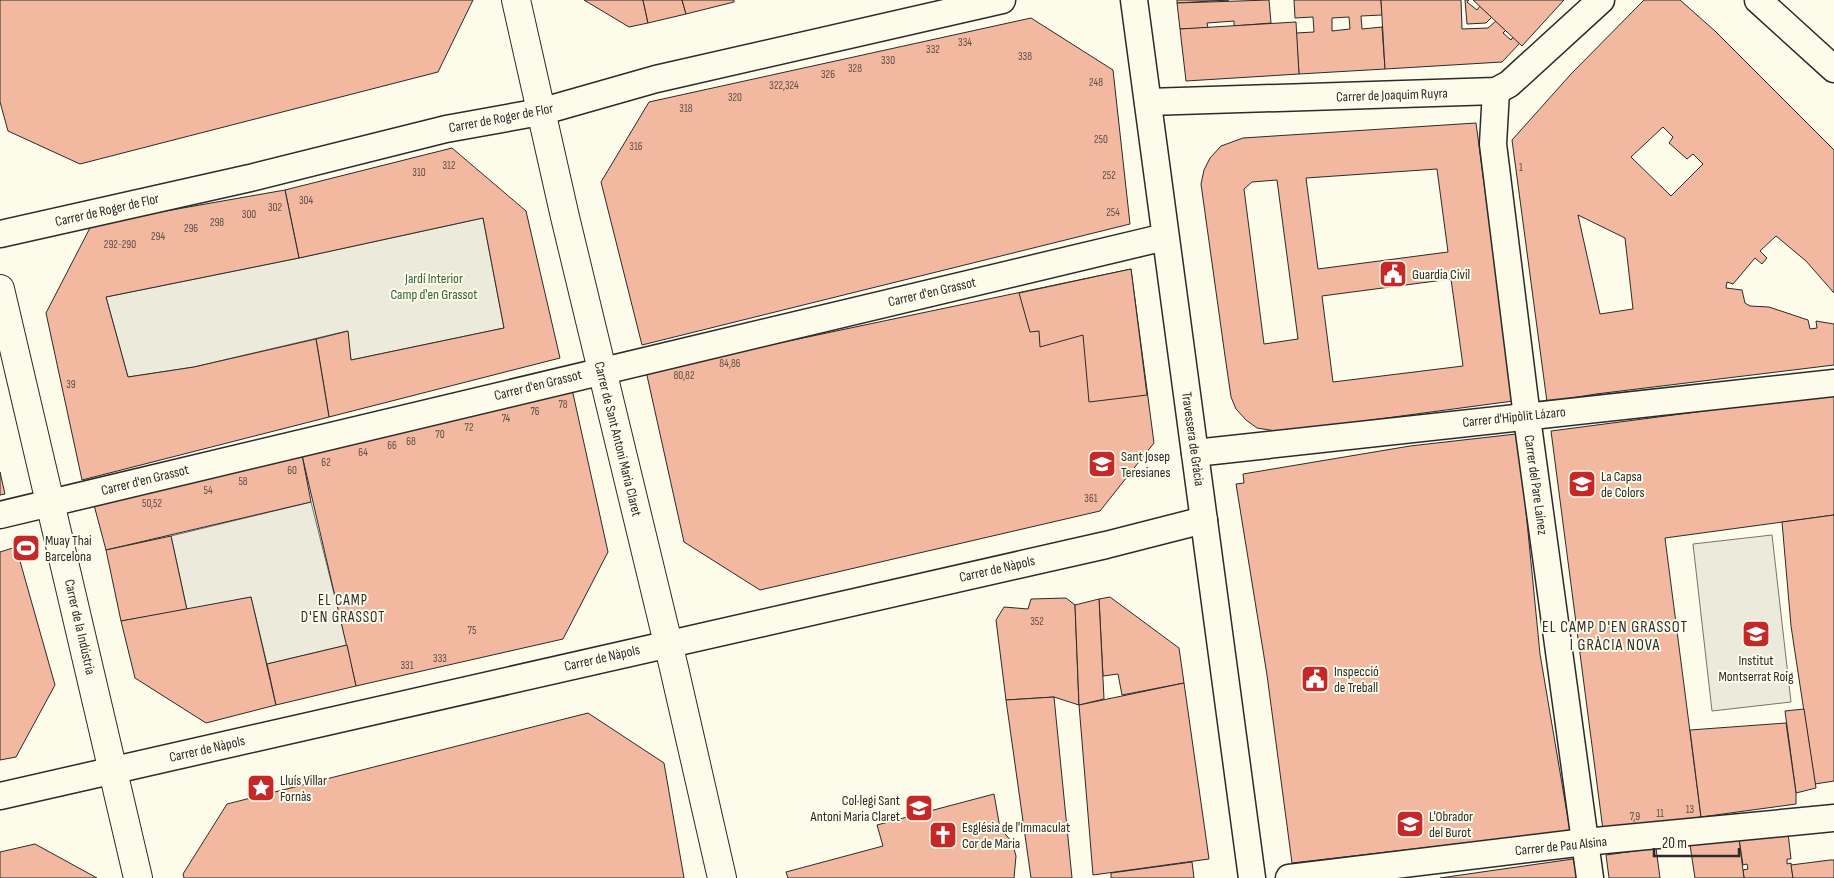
<svg xmlns="http://www.w3.org/2000/svg" width="1834" height="878" font-family="'Sofia Sans Condensed',sans-serif">
  <style>
    .green { fill: #ecebdb; stroke: #74746e }
    .building { fill: #f2b8a0; stroke: #2b2b2b; fill-rule: evenodd }
    .lines { fill: none; stroke-linecap: round; stroke-linejoin: round }
    .minor-casing { stroke: #2b2b2b; stroke-width: 29 }
    .secondary-casing { stroke: #2b2b2b; stroke-width: 30 }
    .minor { stroke: #fdfbea; stroke-width: 26 }
    .secondary { stroke: #fdfbea; stroke-width: 28 }
    .labels { text-anchor: middle; dominant-baseline: central; stroke-width: 4; stroke-linejoin: round; paint-order: stroke }
    .number-label { font-size: 11px; fill: #5d4e48 }
    .street-label { font-size: 14px; fill: #2b2b2b; stroke: #fdfbea }
    .poi-label { font-size: 14px; fill: #2b2b2b; stroke: #fdfbea; text-anchor: start }
    .park-label { font-size: 14px; fill: #34623c; stroke: #fdfbea }
    .neighbourhood-label { font-size: 15px; letter-spacing: 1px; fill: #2b2b2b; stroke: #fdfbea }
    .quarter-label { font-size: 16px; letter-spacing: 1px; fill: #2b2b2b; stroke: #fdfbea }
  </style>
  <rect width="100%" height="100%" fill="#fdfbea"/>
  <g class="green">
    <polygon points="483,218 504,328 351,360 347,331 194,367 128,377 106,297 299,258"/>
    <polygon points="311,502 347,645 267,664 251,597 187,610 171,536"/>
    <polygon points="1772,535 1791,702 1712,711 1693,544"/>
  </g>
  <g class="building">
    <polygon points="0,0 473,0 438,72 80,164 8,131 0,102"/>
    <polygon points="584,0 643,0 648,23 629,27"/>
    <polygon points="643,0 682,0 686,14 648,23"/>
    <polygon points="682,0 734,0 734,2 686,14"/>
    <polygon points="1177,0 1229,0 1177,3"/>
    <polygon points="1269,0 1271,23 1234,26 1234,21 1207,23 1208,28 1180,29 1177,3"/>
    <path d="M1294 0H1381L1382 15 1361 16 1362 29 1382 27 1385 69 1299 74 1296 33 1314 32 1313 17 1295 18ZM1349 17 1350 29 1332 31V18Z"/>
    <polygon points="1381,0 1461,0 1462,29 1488,28 1496,21 1506,30 1503,33 1511,40 1513,37 1520,43 1502,62 1385,69"/>
    <polygon points="1465,0 1469,0 1467,2 1477,10 1480,6 1492,17 1486,23 1467,24"/>
    <polygon points="1473,0 1564,0 1522,46"/>
    <path d="M1644 0H1680L1715 31 1834 150V293L1806 261 1776 236 1760 251 1767 258 1762 264 1755 258 1733 284 1727 282 1726 288 1742 290 1745 303 1750 306 1769 307 1808 320 1810 329 1817 328 1816 321 1834 324V365L1596 394 1547 402 1512 140 1571 74ZM1663 127 1673 137 1669 143 1687 159 1693 154 1703 164 1671 196 1631 157ZM1578 215 1625 238 1633 309 1600 314Z"/>
    <polygon points="1031,18 1113,70 1130,224 642,345 601,182 649,102"/>
    <polygon points="1296,22 1299,74 1186,81 1180,29"/>
    <path d="M1476 123 1513 401 1282 432 1257 428 1246 420 1236 409 1231 397 1225 356 1201 184 1204 170 1210 158 1221 146 1243 138ZM1437 169 1448 252 1318 269 1306 178ZM1277 180 1298 339 1264 344 1244 189 1252 182ZM1451 279 1463 366 1333 382 1322 296Z"/>
    <polygon points="452,148 526,211 560,358 329,417 316,339 348,331 351,360 504,328 483,218 299,258 285,190"/>
    <polygon points="285,190 299,258 106,297 128,377 194,367 316,339 329,417 82,480 46,313 92,224"/>
    <polygon points="1131,269 1154,443 1100,511 760,590 684,542 646,371"/>
    <polygon points="1131,269 1147,395 1089,402 1083,335 1040,347 1039,331 1030,332 1019,293"/>
    <polygon points="572,389 608,552 563,639 356,686 302,455"/>
    <polygon points="1834,394 1834,515 1665,538 1701,817 1603,830 1551,431"/>
    <polygon points="1516,434 1519,440 1540,654 1570,831 1292,863 1267,675 1236,484 1244,483 1243,474 1410,446"/>
    <polygon points="302,455 311,502 106,550 94,505"/>
    <polygon points="0,472 5,494 0,495"/>
    <polygon points="1834,515 1834,781 1815,784 1791,626 1782,522"/>
    <polygon points="171,536 187,610 121,621 106,550"/>
    <polygon points="16,547 55,685 16,757 0,760 0,552"/>
    <polygon points="251,597 276,705 206,723 135,678 121,621"/>
    <polygon points="1110,597 1179,648 1184,683 1122,695 1118,674 1103,676 1099,599"/>
    <polygon points="1066,598 1075,605 1079,705 1054,697 1006,700 996,620 1004,607 1028,609 1031,599"/>
    <polygon points="1099,599 1104,699 1079,705 1075,605"/>
    <polygon points="347,645 356,686 276,705 267,664"/>
    <polygon points="1184,683 1209,859 1093,875 1079,705"/>
    <polygon points="1054,697 1072,878 1031,878 1006,700"/>
    <polygon points="1804,709 1816,788 1796,793 1785,711"/>
    <polygon points="588,713 664,763 684,878 184,878 183,874 227,804"/>
    <polygon points="1786,723 1796,793 1796,804 1701,817 1690,730"/>
    <polygon points="994,794 1000,828 1012,842 1016,856 1014,878 788,878 786,872 883,846 877,825"/>
    <polygon points="1788,833 1791,859 1787,859 1787,864 1791,863 1793,878 1744,878 1743,870 1748,869 1747,864 1743,865 1739,839"/>
    <polygon points="1739,839 1744,878 1695,878 1690,845"/>
    <polygon points="35,844 97,878 0,878 0,852"/>
    <polygon points="1656,848 1660,878 1609,878 1606,855"/>
    <polygon points="1573,859 1578,878 1440,878"/>
    <polygon points="1830,860 1834,860 1834,878 1793,878 1791,865"/>
    <polygon points="1192,862 1194,878 1111,878 1111,873"/>
  </g>
  <g class="lines">
    <defs>
      <g id="minor">
        <polyline points="1134,0 1252,878"/>
        <polyline points="1758,0 1834,69"/>
        <polyline points="1496,91 1493,144 1528,425 1590,878"/>
        <polyline points="1148,102 1496,91 1509,84 1601,0"/>
        <polyline points="0,234 250,178 446,129 540,112 656,79 1002,0"/>
        <polyline points="1195,453 1834,383"/>
        <polyline points="0,515 1165,237"/>
        <polyline points="0,796 1106,545 1204,520"/>
        <polyline points="1289,878 1585,842 1834,818"/>
      </g>
      <g id="secondary">
        <polyline points="516,0 565,217 674,668 722,878"/>
        <polyline points="0,289 138,878"/>
      </g>
    </defs>
    <use href="#minor" class="minor-casing"/>
    <use href="#secondary" class="secondary-casing"/>
    <use href="#minor" class="minor"/>
    <use href="#secondary" class="secondary"/>
  </g>
  <defs>
    <symbol id="civic-square" viewBox="-11 -11 22 22"><rect x="-9" y="-9" width="18" height="18" rx="4" fill="#c62828" stroke="#fdfbea"/><path d="M-.6-6.5H3V-4.5H.6V-3L4-1V1h2V6H-6V1h2V-1L-.6-3ZM-1.2 2.5V6h2.4V2.5Z" fill="#fff"/></symbol>
    <symbol id="school-square" viewBox="-11 -11 22 22"><rect x="-9" y="-9" width="18" height="18" rx="4" fill="#c62828" stroke="#fdfbea"/><path d="M0-5L7-2L0 1L-7-2ZM-4 1L0 2.5L4 1V4Q0 6-4 4Z" fill="#fff"/></symbol>
    <symbol id="stadium-square" viewBox="-11 -11 22 22"><rect x="-9" y="-9" width="18" height="18" rx="4" fill="#c62828" stroke="#fdfbea"/><path d="M0-5a6.5 5 0 1 0 0 10a6.5 5 0 1 0 0-10ZM-3.5-1.8h7v3.6h-7Z" fill="#fff"/></symbol>
    <symbol id="sight-square" viewBox="-11 -11 22 22"><rect x="-9" y="-9" width="18" height="18" rx="4" fill="#c62828" stroke="#fdfbea"/><path d="M0-6L1.8-2.2L6-1.7L2.9 1.2L3.7 5.4L0 3.3L-3.7 5.4L-2.9 1.2L-6-1.7L-1.8-2.2Z" fill="#fff"/></symbol>
    <symbol id="church-square" viewBox="-11 -11 22 22"><rect x="-9" y="-9" width="18" height="18" rx="4" fill="#c62828" stroke="#fdfbea"/><path d="M-1.2-6h2.4v3.5h3.3v2.4h-3.3V6h-2.4V-.1h-3.3v-2.4h3.3Z" fill="#fff"/></symbol>
  </defs>
  <g fill-rule="evenodd">
    <use href="#civic-square" x="1377" y="258" width="32" height="32"/>
    <use href="#school-square" x="1086" y="448" width="32" height="32"/>
    <use href="#school-square" x="1566" y="468" width="32" height="32"/>
    <use href="#stadium-square" x="10" y="532" width="32" height="32"/>
    <use href="#school-square" x="1740" y="618" width="32" height="32"/>
    <use href="#civic-square" x="1299" y="663" width="32" height="32"/>
    <use href="#sight-square" x="245" y="772" width="32" height="32"/>
    <use href="#school-square" x="903" y="792" width="32" height="32"/>
    <use href="#school-square" x="1394" y="808" width="32" height="32"/>
    <use href="#church-square" x="927" y="819" width="32" height="32"/>
  </g>
  <g class="labels">
    <g class="number-label">
      <text x="965" y="42">334</text>
      <text x="933" y="49">332</text>
      <text x="1025" y="56">338</text>
      <text x="888" y="60">330</text>
      <text x="855" y="68">328</text>
      <text x="828" y="74">326</text>
      <text x="1096" y="82">248</text>
      <text x="784" y="85">322,324</text>
      <text x="735" y="97">320</text>
      <text x="686" y="108">318</text>
      <text x="1101" y="139">250</text>
      <text x="636" y="146">316</text>
      <text x="449" y="165">312</text>
      <text x="1521" y="167">1</text>
      <text x="419" y="172">310</text>
      <text x="1109" y="175">252</text>
      <text x="306" y="200">304</text>
      <text x="275" y="207">302</text>
      <text x="1113" y="212">254</text>
      <text x="249" y="214">300</text>
      <text x="217" y="222">298</text>
      <text x="191" y="228">296</text>
      <text x="158" y="236">294</text>
      <text x="120" y="244">292-290</text>
      <text x="730" y="363">84,86</text>
      <text x="684" y="375">80,82</text>
      <text x="71" y="384">39</text>
      <text x="563" y="404">78</text>
      <text x="535" y="411">76</text>
      <text x="506" y="418">74</text>
      <text x="469" y="427">72</text>
      <text x="440" y="434">70</text>
      <text x="411" y="441">68</text>
      <text x="392" y="445">66</text>
      <text x="363" y="452">64</text>
      <text x="326" y="462">62</text>
      <text x="292" y="470">60</text>
      <text x="243" y="481">58</text>
      <text x="208" y="490">54</text>
      <text x="1091" y="498">361</text>
      <text x="152" y="503">50,52</text>
      <text x="1037" y="621">352</text>
      <text x="472" y="630">75</text>
      <text x="440" y="658">333</text>
      <text x="407" y="665">331</text>
      <text x="1690" y="809">13</text>
      <text x="1660" y="813">11</text>
      <text x="1635" y="816">7,9</text>
    </g>
    <g class="street-label">
      <text transform="translate(1392 95) rotate(-2)">Carrer de Joaquim Ruyra</text>
      <text transform="translate(501 118) rotate(-11)">Carrer de Roger de Flor</text>
      <text transform="translate(107 210) rotate(-13)">Carrer de Roger de Flor</text>
      <text transform="translate(932 292) rotate(-13)">Carrer d'en Grassot</text>
      <text transform="translate(538 385) rotate(-14)">Carrer d'en Grassot</text>
      <text transform="translate(1514 417) rotate(-6)">Carrer d'Hipòlit Lázaro</text>
      <text transform="translate(618 439) rotate(76)">Carrer de Sant Antoni Maria Claret</text>
      <text transform="translate(1193 439) rotate(82)">Travessera de Gràcia</text>
      <text transform="translate(145 480) rotate(-14)">Carrer d'en Grassot</text>
      <text transform="translate(1536 485) rotate(82)">Carrer del Pare Laínez</text>
      <text transform="translate(997 569) rotate(-13)">Carrer de Nàpols</text>
      <text transform="translate(80 627) rotate(77)">Carrer de la Indústria</text>
      <text transform="translate(602 658) rotate(-13)">Carrer de Nàpols</text>
      <text transform="translate(207 749) rotate(-13)">Carrer de Nàpols</text>
      <text transform="translate(1561 846) rotate(-6)">Carrer de Pau Alsina</text>
    </g>
    <g class="poi-label">
      <text x="1412" y="274">Guardia Civil</text>
      <text x="1121" y="456">Sant Josep<tspan x="1121" dy="16">Teresianes</tspan></text>
      <text x="1601" y="476">La Capsa<tspan x="1601" dy="16">de Colors</tspan></text>
      <text x="45" y="540">Muay Thai<tspan x="45" dy="16">Barcelona</tspan></text>
      <text x="1756" y="660" text-anchor="middle">Institut<tspan x="1756" dy="16">Montserrat Roig</tspan></text>
      <text x="1334" y="671">Inspecció<tspan x="1334" dy="16">de Treball</tspan></text>
      <text x="280" y="780">Lluís Villar<tspan x="280" dy="16">Fornàs</tspan></text>
      <text x="900" y="800" text-anchor="end">Col·legi Sant<tspan x="900" dy="16">Antoni Maria Claret</tspan></text>
      <text x="1429" y="816">L'Obrador<tspan x="1429" dy="16">del Burot</tspan></text>
      <text x="962" y="827">Església de l'Immaculat<tspan x="962" dy="16">Cor de Maria</tspan></text>
    </g>
    <g class="park-label">
      <text x="434" y="278">Jardí Interior<tspan x="434" dy="16">Camp d'en Grassot</tspan></text>
    </g>
    <g class="neighbourhood-label">
      <text x="343" y="600">EL CAMP<tspan x="343" dy="17">D'EN GRASSOT</tspan></text>
    </g>
    <g class="quarter-label">
      <text x="1615" y="627">EL CAMP D'EN GRASSOT<tspan x="1615" dy="18">I GRÀCIA NOVA</tspan></text>
    </g>
  </g>
  <path d="M1654 848v8h85v-8" fill="none" stroke="#2b2b2b" stroke-width="2.5"/>
  <text x="1662" y="848" font-size="15" fill="#2b2b2b" stroke="#fdfbea" stroke-width="4" paint-order="stroke">20 m</text>
</svg>
